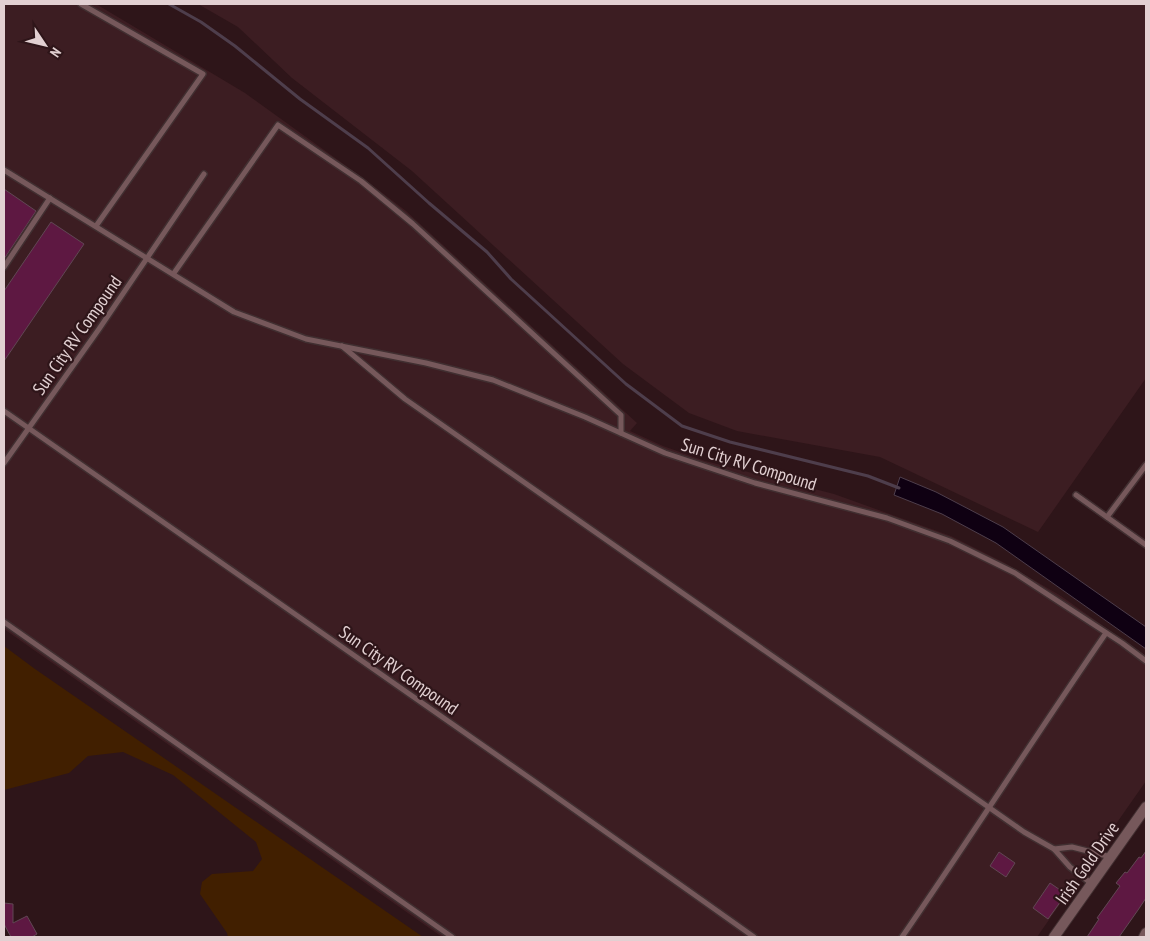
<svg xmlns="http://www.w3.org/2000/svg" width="1150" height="941" font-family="'PT Sans Narrow',sans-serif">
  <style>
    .built { fill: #3c1d22 }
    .green { fill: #411f00 }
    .water { fill: #0f0012; stroke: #4e3e4c }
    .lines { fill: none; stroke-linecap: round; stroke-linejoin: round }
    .stream { stroke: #4e3e4c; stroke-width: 3 }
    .building { fill: #5e1842; stroke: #614754 }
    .service-casing { stroke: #412f31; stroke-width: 8 }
    .minor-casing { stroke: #412f31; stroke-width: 12 }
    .service { stroke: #76585b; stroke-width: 5 }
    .minor { stroke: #76585b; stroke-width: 10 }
    .labels { text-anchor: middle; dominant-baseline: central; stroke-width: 4.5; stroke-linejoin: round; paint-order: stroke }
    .street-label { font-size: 18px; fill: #e2d0d2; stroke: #2e1519 }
  </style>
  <rect width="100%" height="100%" fill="#2e1519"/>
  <g class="built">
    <polygon points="4,4 96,4 245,93 363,178 406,211 637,423 630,431 663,446 705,461 834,494 951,536 1005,563 1061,596 1146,656 1146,781 1037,937 442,937 4,629"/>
    <polygon points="198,4 1146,4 1146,378 1038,532 880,457 737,431 689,413 623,364 412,171 292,78 238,27"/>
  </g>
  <polygon class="green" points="4,646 35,669 423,937 228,937 227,933 200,894 202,882 212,874 253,871 262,859 256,842 173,775 123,752 88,756 69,773 4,790"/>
  <polygon class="water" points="900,477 936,492 1003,527 1146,627 1146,649 996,543 942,514 894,495"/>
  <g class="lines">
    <polyline class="stream" points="169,4 201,22 235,46 300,99 368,148 429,203 487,252 511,279 626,384 682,426 730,442 868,476 899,488"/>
  </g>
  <g class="building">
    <polygon points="4,189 36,211 4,259"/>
    <polygon points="51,222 84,244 4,361 4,291"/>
    <polygon points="1146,851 1146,898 1138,910 1119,937 1087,937 1099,919 1097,918 1120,886 1116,883 1125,872 1127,873 1139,857 1141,858"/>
    <polygon points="999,852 1015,863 1006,877 990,866"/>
    <polygon points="1050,883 1066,894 1048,919 1033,908"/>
    <polygon points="4,903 13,904 13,923 27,916 37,934 32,937 11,937 4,924"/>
  </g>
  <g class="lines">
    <defs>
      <g id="service">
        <polyline points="81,4 203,74 96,226"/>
        <polyline points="4,170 234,312 306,339 426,363 493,380 585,417 665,453 755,483 887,518 950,541 1015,573 1122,643 1146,661"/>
        <polyline points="4,267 50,198"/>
        <polyline points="174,273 278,125 361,181 413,224 621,415 621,433"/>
        <polyline points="342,346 405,399 1024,832 1054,849 1072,847 1111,857"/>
        <polyline points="4,411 531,779 754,937"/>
        <polyline points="4,463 99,329 204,174"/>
        <polyline points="1076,495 1146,545"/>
        <polyline points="1107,517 1146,465"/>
        <polyline points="4,622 452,937"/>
        <polyline points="1054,849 1070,867 1092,884"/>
        <path d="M902 937C971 837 1037 733 1106 633"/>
      </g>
      <g id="minor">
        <polyline points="1054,937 1146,807"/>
        <polyline points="1144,937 1146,933"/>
      </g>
    </defs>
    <use href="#service" class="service-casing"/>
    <use href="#minor" class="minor-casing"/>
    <use href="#service" class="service"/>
    <use href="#minor" class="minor"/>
  </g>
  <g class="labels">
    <g class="street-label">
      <text transform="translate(77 335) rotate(-55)">Sun City RV Compound</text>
      <text transform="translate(749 464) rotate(17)">Sun City RV Compound</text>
      <text transform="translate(399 670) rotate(35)">Sun City RV Compound</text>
      <text transform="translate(1087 863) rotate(-55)">Irish Gold Drive</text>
    </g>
  </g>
  <rect width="1150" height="941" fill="none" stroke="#e2d0d2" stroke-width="10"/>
  <g transform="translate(45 45) rotate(125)" stroke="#2e1519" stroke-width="4" paint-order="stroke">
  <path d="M0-4L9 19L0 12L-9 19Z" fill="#e2d0d2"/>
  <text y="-8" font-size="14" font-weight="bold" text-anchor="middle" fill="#e2d0d2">N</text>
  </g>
</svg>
